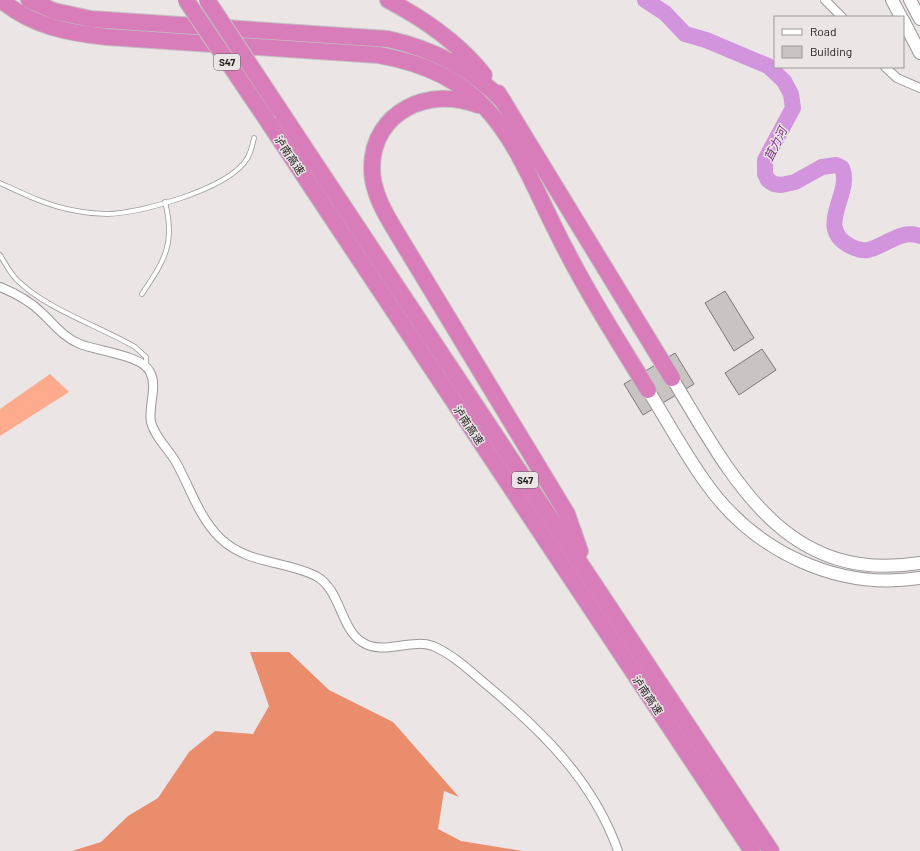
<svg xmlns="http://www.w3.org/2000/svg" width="920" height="851" font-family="Barlow,'Noto Sans SC',sans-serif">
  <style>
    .green { fill: #feaa8c }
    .forest { fill: #e98d6d }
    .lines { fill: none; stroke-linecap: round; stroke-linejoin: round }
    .river { stroke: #d294dd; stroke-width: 16 }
    .building { fill: #cac3c3; stroke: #7d7777 }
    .service-casing { stroke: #9c9798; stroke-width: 5.5 }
    .minor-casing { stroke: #9c9798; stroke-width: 10 }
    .secondary-casing { stroke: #9c9798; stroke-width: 14 }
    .motorway-casing { stroke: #c2c1c1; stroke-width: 18 }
    .service { stroke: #fff; stroke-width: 4 }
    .minor { stroke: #fff; stroke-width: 8 }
    .secondary { stroke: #fff; stroke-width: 12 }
    .motorway { stroke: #d87db9; stroke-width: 16 }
    .motorway-bridge-casing { stroke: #c2c1c1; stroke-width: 18; stroke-linecap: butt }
    .motorway-bridge { stroke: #d87db9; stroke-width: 16 }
    .labels { text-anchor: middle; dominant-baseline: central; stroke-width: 3; stroke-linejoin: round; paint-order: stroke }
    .shield { fill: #ebe5e6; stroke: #605c5d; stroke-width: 1 }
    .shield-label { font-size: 10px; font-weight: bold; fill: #242122 }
    .street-label { font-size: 11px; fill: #242122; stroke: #ebe5e6 }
    .water-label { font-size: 12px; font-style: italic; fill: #772e84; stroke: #ebe5e6 }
  </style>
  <rect width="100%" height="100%" fill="#ebe5e6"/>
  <polygon class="green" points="50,374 69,392 0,436 0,409"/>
  <polygon class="forest" points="250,652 289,652 329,690 393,722 459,797 444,791 438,829 461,841 523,851 72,851 101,842 128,816 158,798 189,752 215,731 253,734 269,706"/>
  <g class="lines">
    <path class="river" d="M645 0 665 13 685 34 706 40 768 66 784 81 791 94 793 108 765 160V174L768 180 774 184 781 185 795 182 822 167 836 165 842 168C853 194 814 227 850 246 856 249 862 251 868 250 886 246 900 229 920 236"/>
  </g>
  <g class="building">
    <polygon points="725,291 754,338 734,351 705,303"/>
    <polygon points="762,349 776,370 739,395 725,373"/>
    <polygon points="675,353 694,384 643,415 624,384"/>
  </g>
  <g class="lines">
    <defs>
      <g id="service">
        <path d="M0 183C24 194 50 207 77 211 87 213 97 214 107 214 142 213 222 190 244 163 250 156 252 147 254 138"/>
        <path d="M0 255C5 263 10 273 17 280 46 309 99 326 135 347L146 357V366"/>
        <path d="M142 294C164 261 176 244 165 202"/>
      </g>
      <g id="minor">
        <polyline points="825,0 842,17"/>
        <polyline points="885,67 897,78 920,88"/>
        <path d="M0 287C15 293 30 301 42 313 55 325 63 337 80 344 97 351 142 355 150 372 158 386 148 406 151 422 155 438 169 449 177 464 191 490 199 517 220 538 248 565 285 560 316 576 341 590 340 628 362 642 383 656 410 638 433 646 454 655 471 672 488 686 543 732 594 782 618 851"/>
      </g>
      <g id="secondary">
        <polyline points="892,0 901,17"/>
        <polyline points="910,0 920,19"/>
        <polyline points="903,20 920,53"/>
        <path d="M672 378C732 477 784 585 920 563"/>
        <path d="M648 390C667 421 685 454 706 483 754 551 837 591 920 578"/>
      </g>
      <g id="motorway">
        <path d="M1 0C32 26 68 33 107 37L378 55C504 77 516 157 568 254 592 301 621 345 648 390"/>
        <path d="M29 0 54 11 91 19 388 39C433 49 471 68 503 101"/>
        <path d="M388 0C424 19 458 42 484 75"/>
        <polyline points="498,93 672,378"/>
        <path d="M478 105C430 86 372 111 372 168 372 189 382 208 392 225L567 514 580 551"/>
        <polyline points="279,109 771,851"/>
        <polyline points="269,123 752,851"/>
      </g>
    </defs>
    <use href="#service" class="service-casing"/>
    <use href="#minor" class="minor-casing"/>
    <use href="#secondary" class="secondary-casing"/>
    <use href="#motorway" class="motorway-casing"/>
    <use href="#service" class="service"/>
    <use href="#minor" class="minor"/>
    <use href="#secondary" class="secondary"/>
    <use href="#motorway" class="motorway"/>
    <defs>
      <g id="motorway-bridge">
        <polyline points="186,0 269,123"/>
        <polyline points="207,0 279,109"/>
      </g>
    </defs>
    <use href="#motorway-bridge" class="motorway-bridge-casing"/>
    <use href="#motorway-bridge" class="motorway-bridge"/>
  </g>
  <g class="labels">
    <g class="shield">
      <rect x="214" y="54" width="26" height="16" rx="3"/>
      <rect x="512" y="472" width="26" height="16" rx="3"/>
    </g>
    <g class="shield-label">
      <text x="227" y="62">S47</text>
      <text x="525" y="480">S47</text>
    </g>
    <g class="street-label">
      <text transform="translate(290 155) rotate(56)">泸南高速</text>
      <text transform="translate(469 425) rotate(56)">泸南高速</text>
      <text transform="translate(648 695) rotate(56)">泸南高速</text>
    </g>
    <g class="water-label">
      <text transform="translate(775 144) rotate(-64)">苴力河</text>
    </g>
  </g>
  <rect x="774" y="16" width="130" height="52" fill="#ebe5e6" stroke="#9b9798"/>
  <rect x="782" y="29" width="20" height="6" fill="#ffffff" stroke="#9b9798"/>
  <text x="810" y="36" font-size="12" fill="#242122">Road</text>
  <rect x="782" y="46" width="20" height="12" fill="#cac3c3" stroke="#9b9798"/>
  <text x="810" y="56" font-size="12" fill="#242122">Building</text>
</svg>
